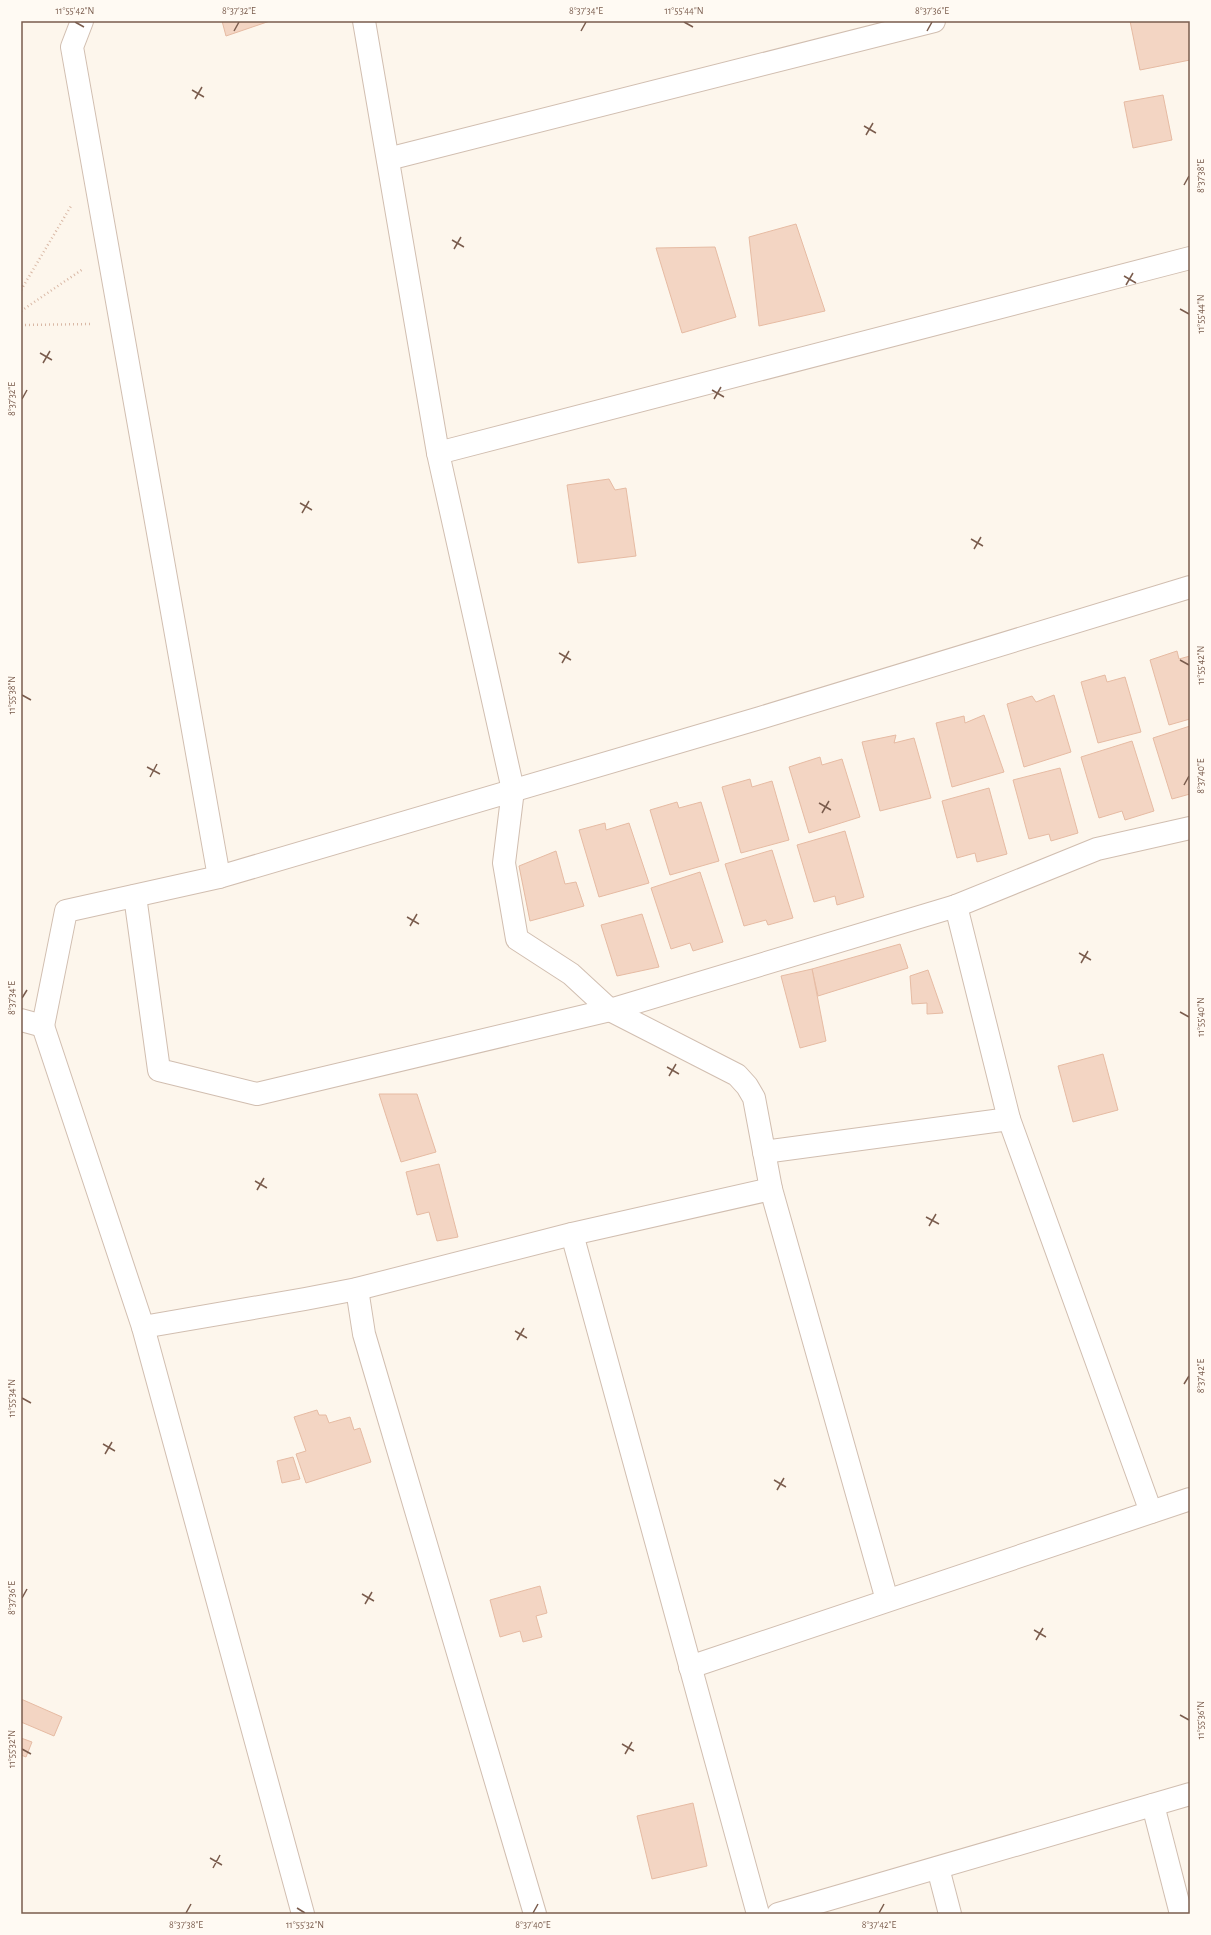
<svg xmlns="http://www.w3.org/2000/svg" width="1211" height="1935" font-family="'Alegreya Sans',sans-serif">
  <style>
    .building { fill: #f3d5c3; stroke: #e6bba3 }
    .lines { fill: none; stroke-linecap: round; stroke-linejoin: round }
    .street-casing { stroke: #d1beb0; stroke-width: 24 }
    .path { stroke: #d9b8a5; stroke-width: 2.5; stroke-dasharray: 1 3; stroke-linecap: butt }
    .street { stroke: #fff; stroke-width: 22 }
    .ticks { fill: none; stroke: #7a5c4d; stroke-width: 1.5 }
    .neatline { fill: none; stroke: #7a5c4d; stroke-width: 1.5 }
    .ticks-label { font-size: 10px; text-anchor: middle; fill: #7a5c4d }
  </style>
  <rect width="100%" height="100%" fill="#fdf6ec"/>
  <g class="building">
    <polygon points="222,21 270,21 226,36"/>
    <polygon points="1130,21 1190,21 1190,60 1140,70"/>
    <polygon points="1163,95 1172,140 1133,148 1124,102"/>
    <polygon points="796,224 825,311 759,326 749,237"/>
    <polygon points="715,247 736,317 682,333 656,248"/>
    <polygon points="609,479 615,490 626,488 636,556 578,563 567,485"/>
    <polygon points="1177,651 1179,659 1190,656 1190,719 1169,725 1150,660"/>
    <polygon points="1105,675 1107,682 1125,677 1141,732 1098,743 1081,682"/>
    <polygon points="1054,695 1071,752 1024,767 1007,704 1032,696 1036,702"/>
    <polygon points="984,715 1004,772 952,787 936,723 964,716 965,723"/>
    <polygon points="1190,726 1190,794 1172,799 1153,738"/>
    <polygon points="896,735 894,743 914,738 931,798 880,811 862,742"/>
    <polygon points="1132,741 1154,811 1125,820 1122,811 1099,818 1081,757"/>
    <polygon points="820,757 822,765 842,759 860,817 809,833 789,767"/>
    <polygon points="1060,768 1078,833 1051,841 1049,834 1029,839 1013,780"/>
    <polygon points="750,779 752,787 772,781 789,840 741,853 722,787"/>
    <polygon points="989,788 1007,854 977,862 975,853 957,858 942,801"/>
    <polygon points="677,802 679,808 701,802 719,861 670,875 650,810"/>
    <polygon points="605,823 606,830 629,823 649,883 599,897 579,830"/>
    <polygon points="845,831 864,897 837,905 835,896 814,902 797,845"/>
    <polygon points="772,850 793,918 768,925 766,920 744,926 725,864"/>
    <polygon points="556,851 565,884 576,882 584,906 530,921 519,866"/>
    <polygon points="700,872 723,942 693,951 690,943 671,949 651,888"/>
    <polygon points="642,914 659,967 617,976 601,925"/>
    <polygon points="900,944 908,968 818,996 812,969"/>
    <polygon points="812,969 826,1041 800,1048 781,976"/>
    <polygon points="928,970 943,1013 927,1014 927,1003 912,1004 910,976"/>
    <polygon points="1103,1054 1118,1110 1073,1122 1058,1066"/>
    <polygon points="379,1094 417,1094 436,1152 401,1162"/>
    <polygon points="439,1164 458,1237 437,1241 429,1212 417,1215 406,1172"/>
    <polygon points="317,1410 319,1415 326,1415 329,1423 350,1417 354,1430 360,1428 371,1462 306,1483 296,1454 306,1451 294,1417"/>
    <polygon points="293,1457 300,1479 282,1483 277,1461"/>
    <polygon points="540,1586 547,1613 536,1616 542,1637 523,1642 520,1631 500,1637 490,1600"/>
    <polygon points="21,1699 62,1717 54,1736 21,1722"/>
    <polygon points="21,1738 32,1742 26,1757 21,1755"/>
    <polygon points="693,1803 707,1866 652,1879 637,1816"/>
  </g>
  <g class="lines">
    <defs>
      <g id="street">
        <polyline points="82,21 72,47 219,877"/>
        <polyline points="364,21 438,453 513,790 504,863 517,939 571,974 610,1010 737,1075 747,1086 754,1098 771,1189 887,1600"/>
        <polyline points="388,159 934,21"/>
        <polyline points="438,453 1190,258"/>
        <polyline points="135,896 159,1070 257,1094 610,1010 956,906 1097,849 1190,828"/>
        <polyline points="956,906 1009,1119"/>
        <polyline points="21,1020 43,1026 66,911 219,877 760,718 1190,587"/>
        <polyline points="43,1026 143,1327 303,1914"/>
        <polyline points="764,1152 1009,1119 1151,1512"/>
        <polyline points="572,1234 758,1914"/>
        <polyline points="357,1289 364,1334 535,1914"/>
        <polyline points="143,1327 305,1299 357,1289 572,1234 771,1189"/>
        <polyline points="690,1667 1190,1499"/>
        <polyline points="1153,1805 1181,1914"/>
        <polyline points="938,1868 950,1914"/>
        <polyline points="778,1914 1190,1794"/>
      </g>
    </defs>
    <use href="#street" class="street-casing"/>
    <g class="path">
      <polyline points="21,290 71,206"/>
      <polyline points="21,311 83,269"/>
      <polyline points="21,325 93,324"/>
    </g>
    <use href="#street" class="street"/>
  </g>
  <path class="ticks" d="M75 22 84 27M684 22 693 27M234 31 239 22M581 31 586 22M927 31 932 22M192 90 204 97M195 99 202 87M864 126 876 133M866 135 873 123M1184 185 1189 176M452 240 464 247M454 249 461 237M1124 276 1136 283M1126 285 1133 273M1180 309 1189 314M40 353 52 360M43 363 50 351M712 390 724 397M22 399 27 390M714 399 721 387M300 503 312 510M302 513 309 501M971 539 983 546M974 549 981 537M559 653 571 660M1180 660 1189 665M562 663 569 651M22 695 31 700M147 767 160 774M150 777 157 764M1184 785 1189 776M819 803 831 810M822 813 829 801M407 917 419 924M410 926 417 914M1079 953 1091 960M1081 963 1088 951M22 998 27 990M1180 1012 1189 1017M667 1067 679 1074M669 1076 676 1064M255 1181 267 1188M257 1190 264 1178M926 1217 939 1224M929 1226 936 1214M515 1331 527 1338M517 1340 524 1328M1184 1384 1189 1376M22 1398 31 1403M103 1444 115 1451M105 1454 112 1442M774 1480 786 1487M777 1490 784 1478M362 1594 374 1601M22 1598 27 1589M365 1604 372 1592M1034 1630 1046 1637M1036 1640 1043 1628M1180 1715 1189 1720M622 1744 634 1751M22 1749 31 1754M625 1754 632 1742M210 1858 222 1865M213 1868 220 1855M297 1908 305 1913M186 1913 191 1904M533 1913 538 1904M879 1913 884 1904"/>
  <rect width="1211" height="1935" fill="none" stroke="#fffaf3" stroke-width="44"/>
  <rect x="22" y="22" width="1167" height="1891" class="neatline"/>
  <g class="ticks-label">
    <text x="75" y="14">11°55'42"N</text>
    <text x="239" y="14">8°37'32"E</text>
    <text x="586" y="14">8°37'34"E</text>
    <text x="684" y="14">11°55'44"N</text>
    <text x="932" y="14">8°37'36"E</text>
    <text transform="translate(1200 176) rotate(-90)" y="4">8°37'38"E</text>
    <text transform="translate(1200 314) rotate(-90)" y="4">11°55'44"N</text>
    <text transform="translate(11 399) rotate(-90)" y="4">8°37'32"E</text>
    <text transform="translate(1200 665) rotate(-90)" y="4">11°55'42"N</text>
    <text transform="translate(11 695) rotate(-90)" y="4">11°55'38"N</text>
    <text transform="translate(1200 776) rotate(-90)" y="4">8°37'40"E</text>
    <text transform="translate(11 998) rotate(-90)" y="4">8°37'34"E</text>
    <text transform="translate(1200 1017) rotate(-90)" y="4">11°55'40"N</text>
    <text transform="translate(1200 1376) rotate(-90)" y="4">8°37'42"E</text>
    <text transform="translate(11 1398) rotate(-90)" y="4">11°55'34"N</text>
    <text transform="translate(11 1598) rotate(-90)" y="4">8°37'36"E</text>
    <text transform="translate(1200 1720) rotate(-90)" y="4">11°55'36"N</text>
    <text transform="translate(11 1749) rotate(-90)" y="4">11°55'32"N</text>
    <text x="186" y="1928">8°37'38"E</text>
    <text x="305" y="1928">11°55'32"N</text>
    <text x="533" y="1928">8°37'40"E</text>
    <text x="879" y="1928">8°37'42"E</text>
  </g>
</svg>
